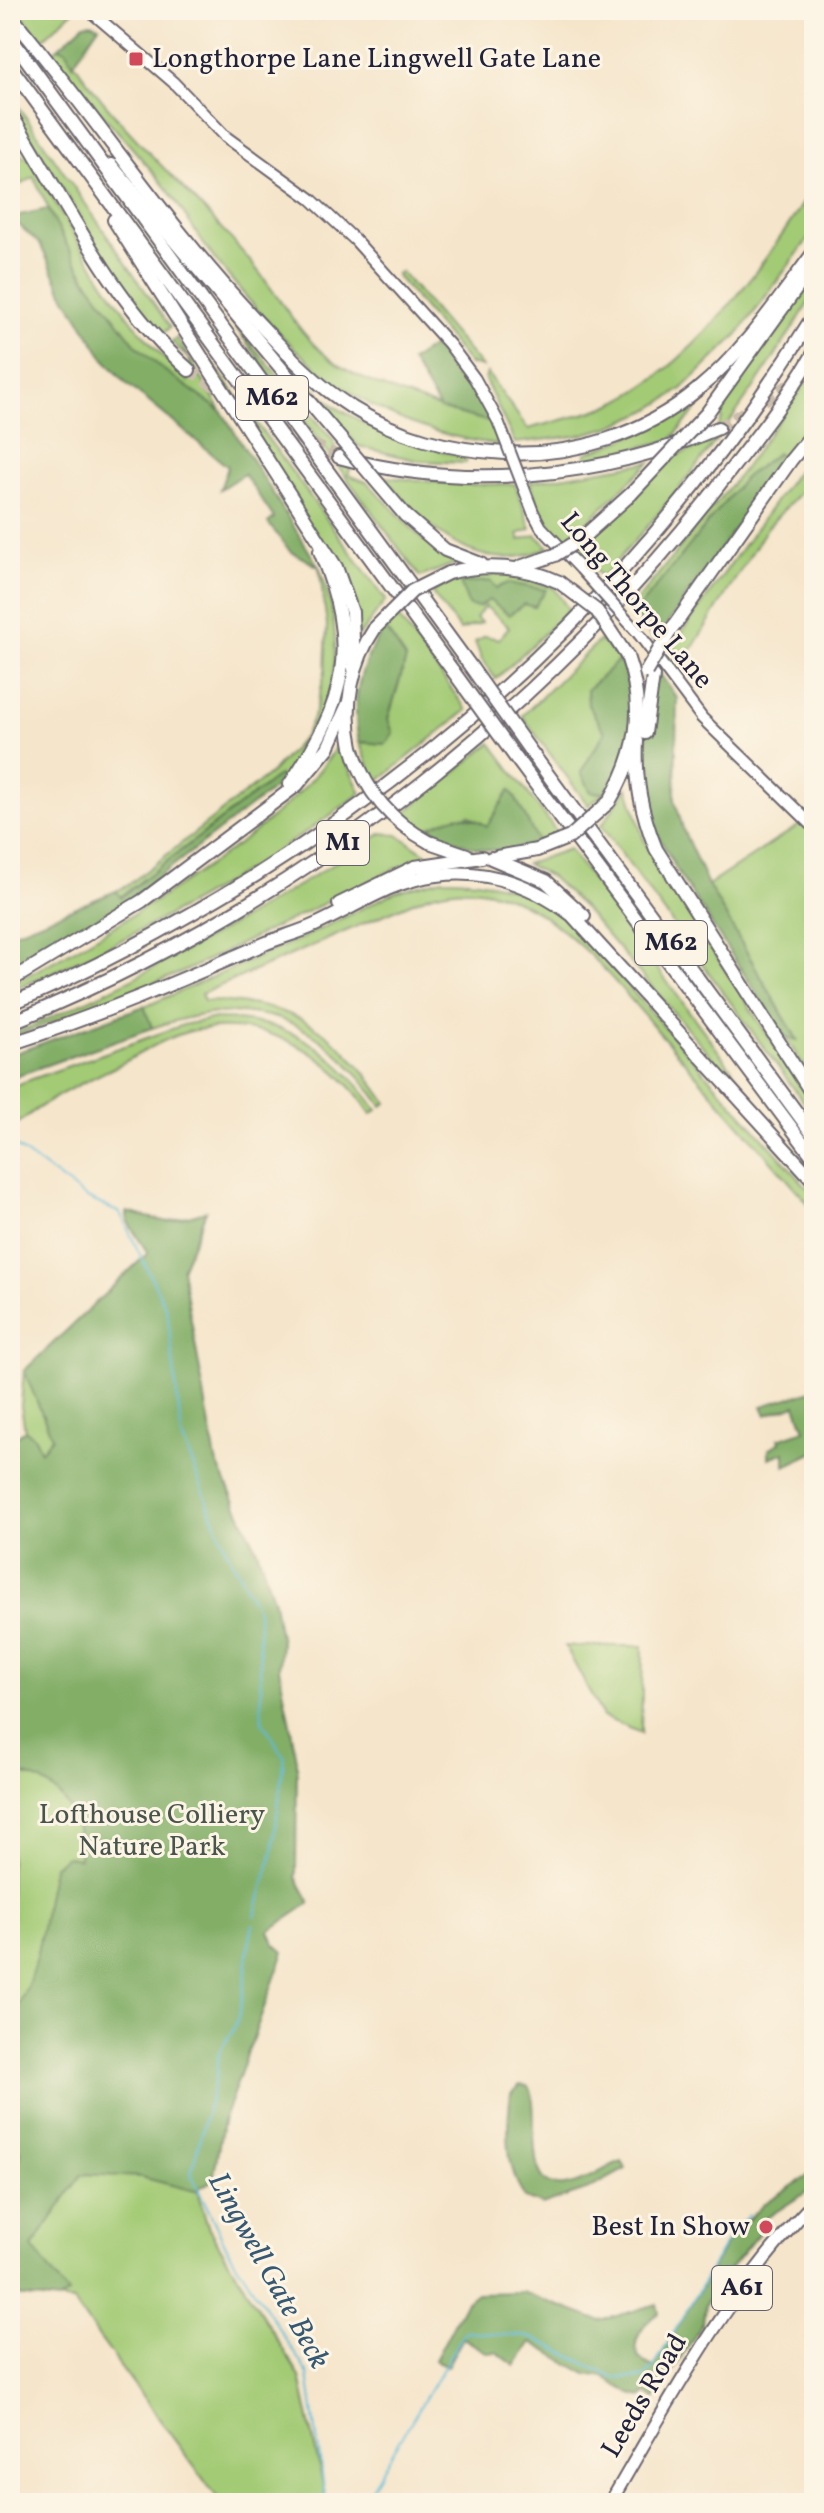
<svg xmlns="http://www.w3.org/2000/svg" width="824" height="2513" font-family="Vollkorn,serif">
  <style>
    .green { fill: #a3ca75; stroke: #627658; stroke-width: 2; fill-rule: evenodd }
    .forest { fill: #82ae66; stroke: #526850; stroke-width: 2 }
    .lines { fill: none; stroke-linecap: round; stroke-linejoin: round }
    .stream { stroke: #5bbbd9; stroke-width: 2 }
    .motorway-tunnel { stroke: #cbbead; stroke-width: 12; stroke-dasharray: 12 6; stroke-linecap: butt }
    .secondary-casing { stroke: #6c666d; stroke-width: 14 }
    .primary-casing { stroke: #6c666d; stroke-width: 15 }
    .motorway-casing { stroke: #6c666d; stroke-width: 16 }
    .secondary { stroke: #fff; stroke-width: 10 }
    .primary { stroke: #fff; stroke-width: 11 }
    .motorway { stroke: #fff; stroke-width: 12 }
    .secondary-bridge-casing { stroke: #6c666d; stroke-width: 14; stroke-linecap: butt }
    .motorway-bridge-casing { stroke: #6c666d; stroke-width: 16; stroke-linecap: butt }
    .secondary-bridge { stroke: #fff; stroke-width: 10 }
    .motorway-bridge { stroke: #fff; stroke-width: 12 }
    .poi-dot { fill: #d1495b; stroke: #fcf5e5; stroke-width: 3 }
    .labels { text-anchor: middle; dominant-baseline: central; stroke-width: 6; stroke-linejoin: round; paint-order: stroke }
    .shield { fill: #fcf5e5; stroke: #63616e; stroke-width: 2 }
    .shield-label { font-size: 26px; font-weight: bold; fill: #22223b }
    .poi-label { font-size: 28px; fill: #22223b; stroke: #fcf5e5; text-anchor: start }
    .street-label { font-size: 28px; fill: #22223b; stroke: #fcf5e5 }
    .park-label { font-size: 28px; fill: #49544c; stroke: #fcf5e5 }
    .water-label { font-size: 30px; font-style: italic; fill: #365872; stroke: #fcf5e5 }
  </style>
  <rect width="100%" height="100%" fill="#fcf5e5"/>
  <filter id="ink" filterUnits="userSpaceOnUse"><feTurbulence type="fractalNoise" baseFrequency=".0125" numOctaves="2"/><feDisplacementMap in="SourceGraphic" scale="16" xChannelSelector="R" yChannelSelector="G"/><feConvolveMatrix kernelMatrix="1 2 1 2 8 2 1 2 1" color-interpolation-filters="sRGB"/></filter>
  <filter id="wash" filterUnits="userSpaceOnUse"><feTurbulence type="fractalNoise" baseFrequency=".006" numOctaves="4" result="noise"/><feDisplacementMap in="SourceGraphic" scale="32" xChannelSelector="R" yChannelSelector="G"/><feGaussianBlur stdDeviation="1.8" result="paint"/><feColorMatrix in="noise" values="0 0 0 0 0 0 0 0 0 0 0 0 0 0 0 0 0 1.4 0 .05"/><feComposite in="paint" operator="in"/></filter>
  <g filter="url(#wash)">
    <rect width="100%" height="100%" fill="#f5e5ca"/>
    <g class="green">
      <polygon points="17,10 74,10 42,40"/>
      <path d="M58 48 66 50C119 135 201 197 262 276 285 306 304 342 337 364 377 389 446 411 491 422L500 445C367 427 300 365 218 263 197 238 183 208 162 183 126 139 86 99 52 52Z"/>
      <polygon points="10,94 170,327 162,334 117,277 10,103"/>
      <path d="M10 131 20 154 30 159C76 239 118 318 188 381L189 359 172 342 177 338 222 412C193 390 161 372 136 345 91 296 61 237 34 177L22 184 10 175Z"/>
      <path d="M814 186V231L738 334 682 389 649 410 610 427 576 436 515 443 485 380 487 373 528 429C553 422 580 416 605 407 690 373 767 261 814 186Z"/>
      <polygon points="401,272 482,367 470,364 396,275"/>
      <path d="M814 276V294C753 395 684 490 602 577L575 551 675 456 713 441 722 418 717 409Z"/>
      <polygon points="221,308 333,440 342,464 351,467 348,475 367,482 422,539 459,562 420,577"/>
      <polygon points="208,357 386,600 358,637 355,615"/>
      <path d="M738 359 671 440 586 460V453C646 434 694 404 738 359Z"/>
      <polygon points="290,367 334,406 380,432 466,458 466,463 419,461 358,446"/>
      <polygon points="814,371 814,424 780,465 782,456 634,614 630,609 740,474"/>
      <polygon points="814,447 814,477 767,528 677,673 667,660 678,638"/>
      <polygon points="650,462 581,528 561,541 545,525 534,504 537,503 530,482"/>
      <path d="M385 477 465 485 515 484 531 529 518 534 520 540 536 535 549 547C480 581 425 528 385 477Z"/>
      <path d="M319 567C349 641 337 720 282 780L278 776 120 897 116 891 127 886 272 772 305 736 315 713 325 672 327 624Z"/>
      <path d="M502 574 553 587 569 610 496 679 482 660 475 642 485 636 499 639 509 627 485 606 476 618 482 623 460 630 432 593C453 576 476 573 502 574ZM508 583 545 591 534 607 524 604 509 615 489 600Z"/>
      <polygon points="398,617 467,710 376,783 359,742 386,744 388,719 406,659 385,628"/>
      <polygon points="600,640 620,659 606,674 588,705 605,732 581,772 591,792 605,793 588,805 522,716"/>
      <path d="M341 738 347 764 361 793C253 873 134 939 10 991V985C99 937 297 827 341 738Z"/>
      <polygon points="491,743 559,835 539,843 525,821 486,827 469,815 430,827 462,847 431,835 402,815"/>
      <polygon points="628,788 644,840 663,875 814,1106 814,1116 601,826"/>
      <polygon points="801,824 814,836 814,1082 785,1037 797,1039 708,885"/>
      <path d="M382 833 398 835 431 857 397 868 183 972 10 1038V1035C145 979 260 911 382 833Z"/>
      <polygon points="569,849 791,1149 582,906 551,877 526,864"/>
      <path d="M442 879C489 878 527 890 565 916L814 1195V1210C766 1155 718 1100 670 1045 628 997 574 926 515 900 486 887 457 886 427 896L201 994 204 1001C295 1002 336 1028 387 1103L382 1106C320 1016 255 992 152 1028L144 1007 302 938 395 892Z"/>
      <path d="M211 1019C289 1018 333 1048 377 1110L371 1114C332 1054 270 1018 196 1030 168 1035 139 1055 113 1068 76 1086 41 1102 10 1130V1087L183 1025Z"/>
      <polygon points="206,1211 182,1269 206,1414 208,2123 194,2181 209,2229 300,2377 327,2503 262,2503 258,2499 252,2503 221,2503 73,2302 10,2295 10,1441 25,1430 21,1406 24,1371 148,1253 128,1222 127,1212 167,1222"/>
      <polygon points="565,1646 643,1646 641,1733 603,1717"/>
    </g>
    <g class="forest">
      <polygon points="91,23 99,26 73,64 66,50 58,48 84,24"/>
      <polygon points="48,209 83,275 136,345 161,368 222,412 319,567 290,551 268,523 274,518 244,474 220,489 228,467 126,383 105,360 63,293 40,244 10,217"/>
      <polygon points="439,342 476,392 491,422 440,409 411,361"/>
      <polygon points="777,453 782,456 780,465 655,641 634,614 745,477"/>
      <polygon points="491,581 496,588 508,583 546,590 534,607 524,604 509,615 489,600 479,607 469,606 460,583"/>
      <path d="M385 628 406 659 388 719 393 733 386 744 359 742C350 700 360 662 385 628Z"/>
      <path d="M620 659C639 705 633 753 605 793L591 792 581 772 605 732 588 705 587 690Z"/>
      <polygon points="660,674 677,698 675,800 684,832 708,885 797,1040 785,1037 680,876 654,828 643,778 652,693"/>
      <polygon points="279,775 282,780 272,790 124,903 10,971 10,934 116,891 121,897"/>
      <path d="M510 790C523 807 527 824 539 843 492 857 470 851 430 827 454 815 463 811 487 826Z"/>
      <polygon points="144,1006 152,1028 10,1078 10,1055"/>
      <path d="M206 1211 182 1269 216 1461 258 1552 274 1602 281 1643 279 1668 297 1760 296 1877 310 1903 269 1931 274 1943 284 1952 223 2122 213 2180 194 2191 141 2177 82 2174 32 2247 68 2294 59 2301 10 2295V2220L21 2151 10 2162V2018C42 1975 40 1917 54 1866L66 1856 79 1859C84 1816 56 1775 10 1773V1441L25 1430 35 1438 41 1451 52 1437 24 1371 148 1253 128 1222 127 1212 167 1222Z"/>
      <polygon points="814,1390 814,1452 785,1466 785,1452 769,1458 769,1449 780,1442 778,1439 805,1430 796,1405 766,1415 762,1406"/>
      <path d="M520 2085 528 2086C543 2102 518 2191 564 2186 585 2183 602 2169 621 2161L626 2169 589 2189 542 2205 525 2198C505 2168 506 2128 511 2093Z"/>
      <path d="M814 2172V2187L759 2223 763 2228 714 2288 705 2305 703 2323 655 2399 646 2393 643 2397 631 2394 604 2377 587 2374 531 2342 515 2366 497 2352 488 2353 463 2338 447 2366 435 2360 465 2303 477 2293 522 2292 600 2321 657 2304 659 2313C638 2328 622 2355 654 2367L731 2236 765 2203Z"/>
    </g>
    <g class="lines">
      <g class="stream">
        <polyline points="10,1142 85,1197 120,1213 167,1310 182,1437 226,1549 258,1610 262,1721 284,1756 273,1851 255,1916"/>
        <path d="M253 1924C245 1957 247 1994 235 2026 226 2047 215 2047 217 2072L191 2174 228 2250 308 2374 326 2503"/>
        <polyline points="362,2503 465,2332 532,2337 614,2378 643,2378 654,2367 725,2244 748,2215"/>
      </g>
    </g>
  </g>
  <g filter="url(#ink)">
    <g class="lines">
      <g class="motorway-tunnel">
        <polyline points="189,370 290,434 339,457"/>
        <polyline points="718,428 814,370"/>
      </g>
      <defs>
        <g id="secondary">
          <polyline points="89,10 173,82 226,137 311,199 355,240 449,344 475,379 498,421"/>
          <polyline points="533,512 541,527 581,569"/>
          <polyline points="639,634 702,718 814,827"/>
        </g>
        <path id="primary" d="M610 2503C671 2398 729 2290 814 2202"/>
        <g id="motorway">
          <path d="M10 15C94 114 164 222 253 317 283 349 313 383 351 407 399 437 449 450 505 453 574 457 644 434 697 390 743 353 778 300 814 252"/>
          <polyline points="10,37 471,667"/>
          <polyline points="10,66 453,671"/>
          <path d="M10 113C66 201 110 300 189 370"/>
          <polyline points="111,165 316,410"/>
          <polyline points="114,220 336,567 352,612 354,669"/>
          <polyline points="707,413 812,267"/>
          <path d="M339 457C463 491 601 479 718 428"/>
          <polyline points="405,515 445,550 481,564"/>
          <polyline points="581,539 631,494"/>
          <polyline points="520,567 555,555"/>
          <path d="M448 573C485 563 525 566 559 582"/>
          <polyline points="669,633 791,460 814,432"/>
          <polyline points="645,733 653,676"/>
          <path d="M637 741C635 780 641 812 656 849L814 1097"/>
          <path d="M352 747C343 706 352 662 375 628"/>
          <polyline points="529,749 814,1136"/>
          <polyline points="516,758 814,1158"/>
          <path d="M290 784C347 700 359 647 320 551"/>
          <path d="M609 802C637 755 646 710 627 656"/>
          <polyline points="429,842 467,855"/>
          <polyline points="497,857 537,850"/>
          <polyline points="491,858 546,881 584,916"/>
          <polyline points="339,904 415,867 482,857"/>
          <polyline points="10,981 142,901 297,785 328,748 349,702"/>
          <path d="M10 1004C96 969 177 924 256 875 484 732 673 544 814 315"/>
          <path d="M10 1023C287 911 530 724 715 490 749 446 786 401 814 353"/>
          <path d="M10 1044C97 1016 180 981 264 944 280 937 298 933 315 925 355 907 392 880 437 875 488 868 532 885 572 915L814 1181"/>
        </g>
      </defs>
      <use href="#secondary" class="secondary-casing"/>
      <use href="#primary" class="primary-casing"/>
      <use href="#motorway" class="motorway-casing"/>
      <use href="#secondary" class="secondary"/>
      <use href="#primary" class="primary"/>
      <use href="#motorway" class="motorway"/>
      <defs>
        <g id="secondary-bridge">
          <polyline points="498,421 533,512"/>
          <polyline points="581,569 639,634"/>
        </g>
        <g id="motorway-bridge">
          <polyline points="316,410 405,515"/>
          <polyline points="631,494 707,413"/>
          <polyline points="555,555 581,539"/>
          <polyline points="559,582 597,611 627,656"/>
          <polyline points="375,628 412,591 448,573"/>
          <polyline points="471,667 529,749"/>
          <polyline points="453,671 516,758"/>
          <polyline points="646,672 669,633"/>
          <path d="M352 747C364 790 390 821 429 842"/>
          <polyline points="537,850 570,837 609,802"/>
        </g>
      </defs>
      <use href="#secondary-bridge" class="secondary-bridge-casing"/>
      <use href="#motorway-bridge" class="motorway-bridge-casing"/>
      <use href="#secondary-bridge" class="secondary-bridge"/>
      <use href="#motorway-bridge" class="motorway-bridge"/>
    </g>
  </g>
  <g class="poi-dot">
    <rect x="128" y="51" width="16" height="16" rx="4"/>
    <circle cx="766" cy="2227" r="8"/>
  </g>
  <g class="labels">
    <g class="shield">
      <rect x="236" y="376" width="72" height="44" rx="6"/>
      <rect x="317" y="821" width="52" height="44" rx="6"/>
      <rect x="635" y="921" width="72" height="44" rx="6"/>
      <rect x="712" y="2266" width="60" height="44" rx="6"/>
    </g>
    <g class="shield-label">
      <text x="272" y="398">M62</text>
      <text x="343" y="843">M1</text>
      <text x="671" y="943">M62</text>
      <text x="742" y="2288">A61</text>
    </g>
    <g class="poi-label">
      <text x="152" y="59">Longthorpe Lane Lingwell Gate Lane</text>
      <text x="750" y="2227" text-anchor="end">Best In Show</text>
    </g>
    <g class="street-label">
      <text transform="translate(636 601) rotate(50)">Long Thorpe Lane</text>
      <text transform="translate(645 2396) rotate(-59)">Leeds Road</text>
    </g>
    <g class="park-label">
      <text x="152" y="1815">Lofthouse Colliery<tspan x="152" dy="32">Nature Park</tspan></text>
    </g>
    <g class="water-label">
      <text transform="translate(268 2271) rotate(61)">Lingwell Gate Beck</text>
    </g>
  </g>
  <rect width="824" height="2513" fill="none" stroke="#fcf5e5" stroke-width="40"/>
</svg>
